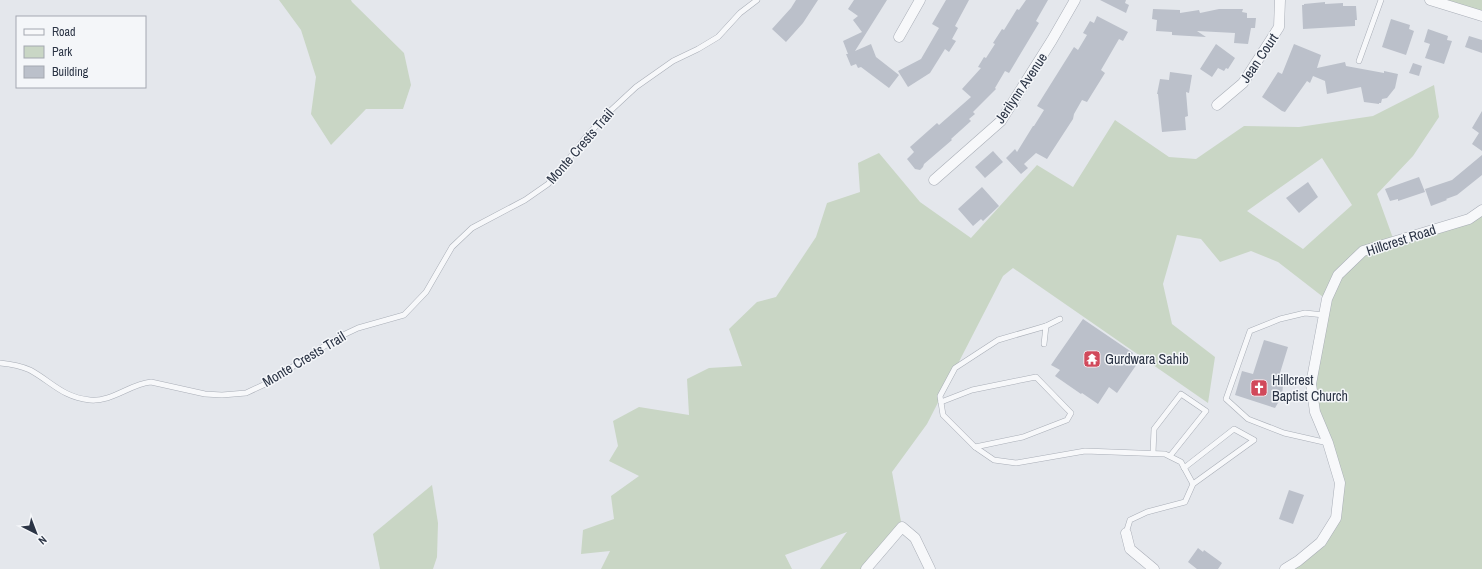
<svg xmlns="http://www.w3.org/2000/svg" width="1482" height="569" font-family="'Archivo Narrow',sans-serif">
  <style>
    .green { fill: #c9d6c5; fill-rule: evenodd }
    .building { fill: #bbc0ca }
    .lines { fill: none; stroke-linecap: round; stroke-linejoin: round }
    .lane-casing { stroke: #a9aeb7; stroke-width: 6 }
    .street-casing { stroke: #a9aeb7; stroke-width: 11 }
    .lane { stroke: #f7f8fa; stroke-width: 5 }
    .street { stroke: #f7f8fa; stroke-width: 10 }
    .labels { text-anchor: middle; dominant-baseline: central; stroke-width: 3; stroke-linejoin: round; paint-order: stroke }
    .street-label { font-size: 14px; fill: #2b3445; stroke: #f4f6f9 }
    .poi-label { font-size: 14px; fill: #2b3445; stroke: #f4f6f9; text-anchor: start }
  </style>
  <rect width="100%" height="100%" fill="#e4e7ec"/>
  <g class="green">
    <polygon points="279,0 351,0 352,2 404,53 411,85 403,109 366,109 331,145 311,114 316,77 301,30"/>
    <polygon points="1430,0 1482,0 1482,16"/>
    <path d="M1434 85 1439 117 1413 156 1377 194 1394 241 1482 210V569H1285L1298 561 1336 518 1340 483 1311 384 1327 300 1278 262 1251 251 1220 262 1201 239 1177 235 1163 284 1172 324 1215 357 1208 403 1013 268 1003 276 927 424 892 472 902 527 866 569H820L847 532 785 555 792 569H601L610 551 581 554 583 530 614 519 611 496 639 476 609 461 618 446 613 421 639 407 689 415 687 379 709 368 742 366 729 329 757 302 776 297 816 237 827 203 860 192 858 163 879 153 920 202 971 238 1037 165 1073 187 1115 120 1169 157 1196 159 1244 126 1299 127 1373 116ZM1322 158 1352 205 1303 249 1247 211Z"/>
    <polygon points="432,485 438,523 437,557 433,569 380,569 373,534"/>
  </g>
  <g class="building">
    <polygon points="796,0 818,0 803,23 786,42 772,29 791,8"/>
    <polygon points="854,0 887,0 855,51 871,44 876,57 899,75 889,88 861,67 858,68 856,64 851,66 846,54 848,54 843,41 862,32 853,20 858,16 848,9"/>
    <polygon points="946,0 969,0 955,26 958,28 952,39 956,41 949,52 945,49 930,73 908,87 898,71 921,59 939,28 932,24"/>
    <polygon points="1026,0 1048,0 1036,21 1039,23 1009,73 1005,71 995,88 996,89 973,112 975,114 969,119 971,121 951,139 952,140 924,164 923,167 920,170 915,169 907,159 914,152 910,147 937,123 939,125 971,97 962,89 981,68 978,67 984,57 986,58 995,44 993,43 1002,29 1004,30 1017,9 1019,10"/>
    <polygon points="1100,0 1126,0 1125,3 1129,5 1126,13"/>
    <polygon points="1325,2 1325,4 1343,3 1343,6 1356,6 1357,20 1355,20 1355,26 1303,29 1302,5 1304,5 1304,4"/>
    <polygon points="1153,9 1180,10 1180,13 1199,10 1200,13 1219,9 1243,9 1242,12 1247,13 1247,18 1256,18 1255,28 1251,28 1248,44 1234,43 1235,33 1197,31 1206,37 1172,35 1172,32 1156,31 1157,20 1152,19"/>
    <polygon points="1097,16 1128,32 1123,41 1119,39 1101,70 1105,73 1087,102 1082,100 1074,114 1073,119 1047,159 1036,153 1024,164 1028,168 1021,174 1006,158 1015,149 1017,152 1033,126 1034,126 1044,110 1037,106 1074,47 1078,50 1087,35 1083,33 1090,21 1094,23"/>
    <polygon points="1391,19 1410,25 1409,29 1414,31 1406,55 1382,47"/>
    <polygon points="1428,29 1448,36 1447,40 1452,41 1444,64 1425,58 1430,44 1424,42"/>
    <polygon points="1469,36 1482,40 1482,53 1465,47"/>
    <polygon points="1216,44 1235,58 1228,69 1226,68 1224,71 1218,68 1212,77 1200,69"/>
    <polygon points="1294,44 1321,55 1317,68 1345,62 1346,66 1384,73 1384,71 1398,74 1395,88 1387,98 1382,99 1381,103 1379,103 1379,104 1364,102 1361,87 1327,94 1325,81 1313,76 1310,83 1307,81 1285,112 1282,111 1262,97 1278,72 1282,74"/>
    <polygon points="1413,63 1422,66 1419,76 1409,73"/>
    <polygon points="1170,72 1192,75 1189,93 1186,92 1188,116 1185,117 1186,130 1162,132 1158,94 1157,94 1160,79 1169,80"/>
    <polygon points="1482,111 1482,151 1472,144 1479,133 1472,128"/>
    <polygon points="993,151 1003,162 985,178 975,167"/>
    <polygon points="1482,155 1482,175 1457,195 1446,199 1447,200 1431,206 1425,189 1452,180"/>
    <polygon points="1419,177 1425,192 1398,201 1398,199 1390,201 1385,189"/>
    <polygon points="1308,182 1318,197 1299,213 1286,198"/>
    <polygon points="982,187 999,206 983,221 981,219 973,226 958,209"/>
    <polygon points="1083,319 1133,353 1132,355 1139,361 1117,393 1109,387 1098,404 1082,393 1081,394 1055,376 1060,370 1051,365"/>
    <polygon points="1264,340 1288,347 1280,373 1284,374 1282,396 1275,408 1235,395 1242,371 1253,374"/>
    <polygon points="1289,490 1304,495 1293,524 1279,519"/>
    <polygon points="1198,548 1203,552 1204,550 1222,563 1218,569 1197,569 1188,562"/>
  </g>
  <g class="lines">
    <defs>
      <g id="lane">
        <polyline points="1359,61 1381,0"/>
        <polyline points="1324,315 1305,313 1280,319 1250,331 1226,399 1248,419 1284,433 1328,443"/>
        <polyline points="1046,326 1060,319"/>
        <polyline points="1044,344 1046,326 998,340 955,368 940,396 943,415 975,447 994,460 1016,463 1085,451 1165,454 1181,462 1193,484 1185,502 1147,512 1130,520 1126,533"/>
        <path d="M0 363C10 364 21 366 30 370 52 382 62 397 90 400 112 402 130 384 151 382L205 394 222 395 246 393 274 380 305 358 341 336 358 328 404 315 426 292 452 247 472 228 525 200 548 184 565 164 585 138 608 113 636 87 673 61 698 49 718 37 740 13 757 0"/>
        <polyline points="941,402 972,390 1036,377 1071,413 1067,420 1023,437 975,447"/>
        <polyline points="1153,453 1154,429 1181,394 1206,411 1170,456"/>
        <polyline points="1184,468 1234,429 1254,440 1193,484"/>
      </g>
      <g id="street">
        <polyline points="1430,0 1482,16"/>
        <polyline points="899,37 920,0"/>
        <polyline points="1217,105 1243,83 1279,27 1280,0"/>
        <polyline points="934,180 1001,121 1052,40 1075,0"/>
        <polyline points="1126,533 1130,549 1154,569"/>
        <polyline points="866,569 902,527 915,538 930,569"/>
        <polyline points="1285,569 1298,561 1321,542 1336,518 1340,483 1328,443 1315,412 1311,384 1327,299 1338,275 1363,251 1469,219 1482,210"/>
      </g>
    </defs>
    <use href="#lane" class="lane-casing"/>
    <use href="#street" class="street-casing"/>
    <use href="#lane" class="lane"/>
    <use href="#street" class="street"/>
  </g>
  <defs>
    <symbol id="temple-square" viewBox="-11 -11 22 22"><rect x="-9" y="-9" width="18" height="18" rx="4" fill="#d1495b" stroke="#f4f6f9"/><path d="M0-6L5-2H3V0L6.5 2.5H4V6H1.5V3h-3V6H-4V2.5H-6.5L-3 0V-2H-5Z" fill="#fff"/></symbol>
    <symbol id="church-square" viewBox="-11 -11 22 22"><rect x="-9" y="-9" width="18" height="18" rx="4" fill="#d1495b" stroke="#f4f6f9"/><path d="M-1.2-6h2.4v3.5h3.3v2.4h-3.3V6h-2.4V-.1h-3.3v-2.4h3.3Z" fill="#fff"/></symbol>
  </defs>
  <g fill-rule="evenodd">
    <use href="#temple-square" x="1082" y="349" width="20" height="20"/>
    <use href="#church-square" x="1249" y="378" width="20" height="20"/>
  </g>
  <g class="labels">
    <g class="street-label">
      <text transform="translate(1259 58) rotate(-56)">Jean Court</text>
      <text transform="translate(1021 88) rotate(-56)">Jerilynn Avenue</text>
      <text transform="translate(580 146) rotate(-49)">Monte Crests Trail</text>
      <text transform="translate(1401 240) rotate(-18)">Hillcrest Road</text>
      <text transform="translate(304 359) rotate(-31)">Monte Crests Trail</text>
    </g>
    <g class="poi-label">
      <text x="1105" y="359">Gurdwara Sahib</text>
      <text x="1272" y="380">Hillcrest<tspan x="1272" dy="16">Baptist Church</tspan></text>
    </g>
  </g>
  <rect x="16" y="16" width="130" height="72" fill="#f4f6f9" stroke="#a4a8b1"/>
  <rect x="24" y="29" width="20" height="6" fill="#f7f8fa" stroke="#a4a8b1"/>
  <text x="52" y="36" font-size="12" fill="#2b3445">Road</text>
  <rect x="24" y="46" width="20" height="12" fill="#c9d6c5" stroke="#a4a8b1"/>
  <text x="52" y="56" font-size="12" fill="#2b3445">Park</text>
  <rect x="24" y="66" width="20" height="12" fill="#bbc0ca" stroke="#a4a8b1"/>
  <text x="52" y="76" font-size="12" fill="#2b3445">Building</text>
  <g transform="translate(36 533) rotate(138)" stroke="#f4f6f9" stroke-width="3" paint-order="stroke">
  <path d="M0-3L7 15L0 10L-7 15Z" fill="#2b3445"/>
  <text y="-6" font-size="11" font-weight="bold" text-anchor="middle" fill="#2b3445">N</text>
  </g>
</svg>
